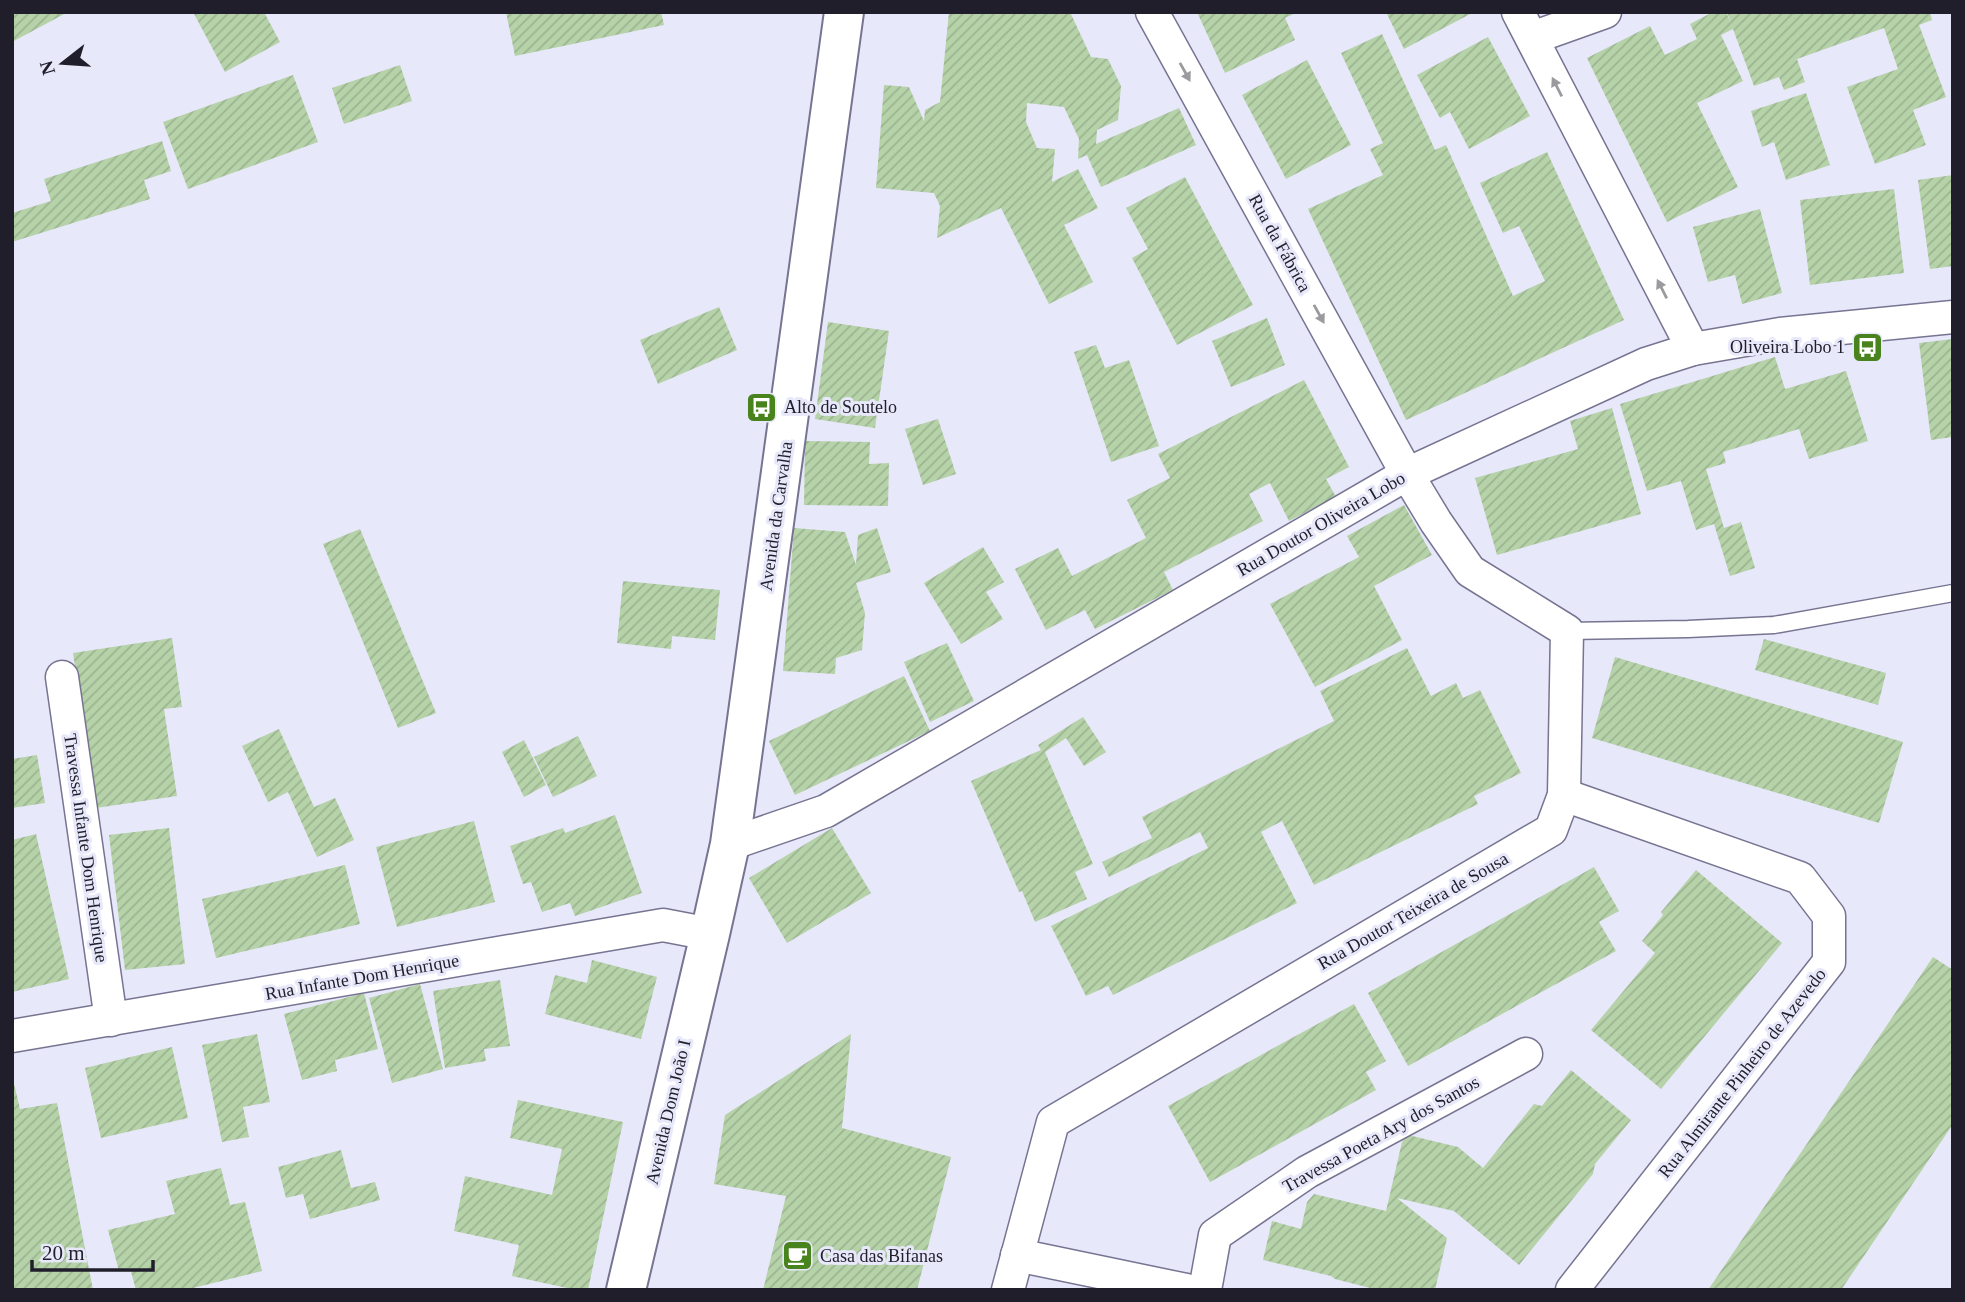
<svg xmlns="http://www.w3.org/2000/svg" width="1965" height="1302" font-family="'Times New Roman',serif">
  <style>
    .building { fill: url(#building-hatch) }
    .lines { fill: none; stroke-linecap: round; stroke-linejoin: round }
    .lane-casing { stroke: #767491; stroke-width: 19 }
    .street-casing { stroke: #767491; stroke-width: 35 }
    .secondary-casing { stroke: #767491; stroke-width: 42 }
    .lane { stroke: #fff; stroke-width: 16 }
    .street { stroke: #fff; stroke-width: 32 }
    .secondary { stroke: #fff; stroke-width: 38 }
    .oneway { fill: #9a9a9f }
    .labels { text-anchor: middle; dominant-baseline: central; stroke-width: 6; stroke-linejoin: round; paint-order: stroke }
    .street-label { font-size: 18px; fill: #1f1e2a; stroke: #e8e8fb }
    .poi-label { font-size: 18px; fill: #1f1e2a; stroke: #e8e8fb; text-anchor: start }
  </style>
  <defs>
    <pattern id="building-hatch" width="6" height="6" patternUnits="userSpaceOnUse" patternTransform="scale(1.75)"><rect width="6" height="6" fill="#b6d2a8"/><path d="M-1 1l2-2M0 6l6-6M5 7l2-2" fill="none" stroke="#9cb491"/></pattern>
  </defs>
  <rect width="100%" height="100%" fill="#e8e8fb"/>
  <g class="building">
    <polygon points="12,12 68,12 12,42"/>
    <polygon points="193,12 264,12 280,42 225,72"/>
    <polygon points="506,12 661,12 664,25 515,56"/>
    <polygon points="949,12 1070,12 1091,57 1108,59 1121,86 1118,120 1097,130 1096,144 1179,108 1196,145 1101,187 1087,155 1078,159 1079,139 1064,107 1027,103 1026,122 1037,148 1055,149 1052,182 1078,169 1098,208 1064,225 1093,282 1049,304 1001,208 937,238 940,206 934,193 876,188 884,85 909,87 924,121 925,110 940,102"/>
    <polygon points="1197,12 1298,12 1285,18 1295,40 1225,73"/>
    <polygon points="1386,12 1474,12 1404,49"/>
    <polygon points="1713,12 1726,12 1731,23 1727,12 1930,12 1932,20 1919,25 1946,97 1913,110 1926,145 1875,164 1847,87 1898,69 1884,28 1797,59 1805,82 1784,90 1779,77 1754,86 1733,29 1721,35 1743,81 1697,103 1738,187 1667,222 1587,58 1650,26 1665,55 1697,39 1690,24"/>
    <polygon points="1382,34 1435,150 1446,145 1513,296 1545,281 1519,226 1503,233 1480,183 1547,152 1624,320 1406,420 1308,209 1383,175 1370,149 1383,143 1341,53"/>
    <polygon points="1488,37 1530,116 1469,149 1450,112 1440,118 1417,75"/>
    <polygon points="1307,60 1351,145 1286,179 1242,95"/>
    <polygon points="400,65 412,101 344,124 332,88"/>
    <polygon points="293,75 318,142 188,189 163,122"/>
    <polygon points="1806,93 1830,165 1786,180 1774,142 1762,147 1751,111"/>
    <polygon points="162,141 171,171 144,180 150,199 12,242 12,213 51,201 44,179"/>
    <polygon points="1953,175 1953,266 1930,269 1918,180"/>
    <polygon points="1185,177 1253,305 1177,345 1132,258 1148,249 1126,208"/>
    <polygon points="1894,189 1904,273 1810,285 1800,200"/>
    <polygon points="1760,209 1782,293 1742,304 1735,275 1708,282 1693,227"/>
    <polygon points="719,307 737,350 658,384 640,340"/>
    <polygon points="1267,318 1285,365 1231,387 1212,341"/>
    <polygon points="828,322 889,331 875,428 815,419"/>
    <polygon points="1953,339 1953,437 1931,440 1919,343"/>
    <polygon points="1096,345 1105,368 1129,360 1159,446 1111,462 1074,352"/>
    <polygon points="1775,357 1785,389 1846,371 1868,441 1809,459 1799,429 1723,452 1726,463 1706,469 1724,528 1741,522 1755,568 1730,576 1714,524 1696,530 1681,481 1647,491 1620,404"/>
    <polygon points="1304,380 1349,467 1326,479 1336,497 1289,521 1270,483 1249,494 1263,521 1164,572 1173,590 1095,629 1085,610 1046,630 1015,569 1058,548 1072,576 1146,538 1127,500 1170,478 1158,454"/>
    <polygon points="1612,408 1641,514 1497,555 1475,478 1578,449 1570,421"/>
    <polygon points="938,419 956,474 923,485 905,429"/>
    <polygon points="805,441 870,442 869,464 889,463 888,506 804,505"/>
    <polygon points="1404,505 1432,555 1374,586 1402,640 1315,687 1270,604 1359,557 1347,536"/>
    <polygon points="794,528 845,532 856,565 858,535 877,528 891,572 856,583 865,613 862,650 836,658 835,674 783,671"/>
    <polygon points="360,529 436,713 398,728 323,544"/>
    <polygon points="983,547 1004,582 986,592 1003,619 961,644 924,583"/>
    <polygon points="623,581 720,590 715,640 672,636 671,649 617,643"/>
    <polygon points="172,638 182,707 164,709 177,796 96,808 73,653"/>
    <polygon points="1764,639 1886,673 1878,705 1755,670"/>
    <polygon points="947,643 974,701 930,722 904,662"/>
    <polygon points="1407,648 1431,696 1456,683 1463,698 1480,690 1521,773 1474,796 1478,804 1314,885 1282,821 1261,832 1297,903 1113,995 1108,986 1086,996 1051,926 1208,848 1200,832 1109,877 1102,862 1152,838 1142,817 1334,721 1320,691"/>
    <polygon points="1615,657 1903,742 1879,823 1592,738"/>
    <polygon points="904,676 930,731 795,795 769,741"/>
    <polygon points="1083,717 1106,752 1084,766 1066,738 1045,752 1093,864 1075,872 1087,899 1035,922 1022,891 1019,892 971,781 1041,750 1038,745"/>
    <polygon points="279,729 314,807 335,798 354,840 317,857 288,792 268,802 242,746"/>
    <polygon points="578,736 597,776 553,797 534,757"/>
    <polygon points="524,740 546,785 524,797 502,752"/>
    <polygon points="37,755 45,803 12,808 12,759"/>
    <polygon points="615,815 642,893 575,916 570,903 542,912 531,882 523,884 510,846 563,828 565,833"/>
    <polygon points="474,821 495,902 397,927 376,847"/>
    <polygon points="169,828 185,964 125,970 109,835"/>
    <polygon points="832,828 871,893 787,943 749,878"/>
    <polygon points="36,834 69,979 12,992 12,840"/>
    <polygon points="345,865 360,924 216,958 202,899"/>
    <polygon points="1594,867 1619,911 1599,922 1616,951 1408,1066 1368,993"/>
    <polygon points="1696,870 1782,943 1661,1089 1591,1030 1655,953 1642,941 1663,915 1661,912"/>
    <polygon points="1933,957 1953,970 1953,1124 1841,1290 1708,1290"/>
    <polygon points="592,960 657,977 641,1039 545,1014 555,975 587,983"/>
    <polygon points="500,980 510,1046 484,1049 486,1061 445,1068 433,991"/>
    <polygon points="420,984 443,1069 392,1083 369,998"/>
    <polygon points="364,993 378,1049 335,1060 337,1071 302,1080 284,1014"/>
    <polygon points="1354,1004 1386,1061 1366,1072 1376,1090 1210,1182 1168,1106"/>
    <polygon points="257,1034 270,1102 243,1107 249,1137 222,1142 202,1045"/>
    <polygon points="851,1034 842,1128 951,1157 917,1290 763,1290 786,1196 714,1184 725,1115"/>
    <polygon points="172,1047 188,1118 101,1138 85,1068"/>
    <polygon points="1571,1070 1631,1120 1595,1164 1593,1174 1519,1265 1454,1211 1397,1198 1447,1238 1435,1290 1378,1290 1335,1279 1331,1276 1263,1260 1272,1221 1301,1229 1307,1202 1314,1194 1386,1211 1402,1142 1408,1135 1458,1147 1483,1168 1534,1104 1542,1106"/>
    <polygon points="12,1075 20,1109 57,1103 93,1290 12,1290"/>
    <polygon points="518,1100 623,1122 588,1290 576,1290 512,1276 519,1245 454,1231 465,1176 552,1195 562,1149 510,1138"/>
    <polygon points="341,1150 351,1188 375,1182 380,1200 310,1219 303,1194 286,1198 278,1167"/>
    <polygon points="221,1168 230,1205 245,1202 262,1271 185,1290 136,1290 130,1268 119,1271 108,1230 175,1214 166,1181"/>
  </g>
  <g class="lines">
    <defs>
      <polyline id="lane" points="1567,631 1688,629 1774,625 1953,593"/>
      <g id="street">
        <polyline points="1518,12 1693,349"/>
        <polyline points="1532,38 1605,12"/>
        <polyline points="62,677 111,1020"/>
        <polyline points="1564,795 1800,878 1829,916 1829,962 1572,1290"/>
        <polyline points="730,844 826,811 1407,474 1646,364 1693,349 1780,334 1953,317"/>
        <polyline points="12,1036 663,925 710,934"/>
        <polyline points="1017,1255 1186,1290"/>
        <polyline points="1008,1290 1053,1122 1551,830 1564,795 1567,631 1470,571 1436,522 1407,474 1152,12"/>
        <polyline points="1205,1290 1215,1235 1307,1172 1526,1054"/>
      </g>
      <polyline id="secondary" points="626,1290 710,934 730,844 844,12"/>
    </defs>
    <use href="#lane" class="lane-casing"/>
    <use href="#street" class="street-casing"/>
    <use href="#secondary" class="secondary-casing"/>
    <use href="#lane" class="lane"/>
    <use href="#street" class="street"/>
    <use href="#secondary" class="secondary"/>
  </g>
  <defs><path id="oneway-solid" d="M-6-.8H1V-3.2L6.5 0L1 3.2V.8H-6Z" transform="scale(1.75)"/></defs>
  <g class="oneway">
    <use href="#oneway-solid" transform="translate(1185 72) rotate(61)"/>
    <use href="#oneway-solid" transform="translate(1557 87) rotate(-117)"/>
    <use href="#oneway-solid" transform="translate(1662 289) rotate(-117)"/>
    <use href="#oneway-solid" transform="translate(1319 314) rotate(61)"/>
  </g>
  <defs>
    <symbol id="bus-square" viewBox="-11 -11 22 22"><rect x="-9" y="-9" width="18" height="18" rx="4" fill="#49831e" stroke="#e8e8fb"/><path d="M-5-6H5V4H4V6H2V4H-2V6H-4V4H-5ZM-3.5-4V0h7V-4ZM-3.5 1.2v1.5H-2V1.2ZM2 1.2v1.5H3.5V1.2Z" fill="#fff"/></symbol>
    <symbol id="cafe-square" viewBox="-11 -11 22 22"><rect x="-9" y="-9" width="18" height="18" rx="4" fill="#49831e" stroke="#e8e8fb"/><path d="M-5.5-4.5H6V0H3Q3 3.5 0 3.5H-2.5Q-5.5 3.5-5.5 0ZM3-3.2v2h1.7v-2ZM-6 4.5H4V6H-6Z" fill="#fff"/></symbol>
  </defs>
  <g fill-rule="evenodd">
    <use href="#bus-square" x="1850" y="330" width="35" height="35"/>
    <use href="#bus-square" x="744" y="390" width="35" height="35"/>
    <use href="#cafe-square" x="780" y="1238" width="35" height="35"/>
  </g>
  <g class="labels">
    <g class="street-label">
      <text transform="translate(1280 243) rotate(61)">Rua da Fábrica</text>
      <text transform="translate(776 516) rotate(-82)">Avenida da Carvalha</text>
      <text transform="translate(1321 524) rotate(-30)">Rua Doutor Oliveira Lobo</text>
      <text transform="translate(86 848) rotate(82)">Travessa Infante Dom Henrique</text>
      <text transform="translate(1413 911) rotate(-30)">Rua Doutor Teixeira de Sousa</text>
      <text transform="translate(362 977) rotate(-10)">Rua Infante Dom Henrique</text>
      <text transform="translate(1742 1073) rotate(-52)">Rua Almirante Pinheiro de Azevedo</text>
      <text transform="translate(668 1112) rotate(-77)">Avenida Dom João I</text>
      <text transform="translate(1381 1134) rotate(-29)">Travessa Poeta Ary dos Santos</text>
    </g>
    <g class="poi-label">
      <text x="1845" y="347" text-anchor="end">Oliveira Lobo 1</text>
      <text x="784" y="407">Alto de Soutelo</text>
      <text x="820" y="1256">Casa das Bifanas</text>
    </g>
  </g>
  <rect width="1965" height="1302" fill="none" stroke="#1f1e2a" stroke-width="28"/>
  <g transform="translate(63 63) rotate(253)" stroke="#e8e8fb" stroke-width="5" paint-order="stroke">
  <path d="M0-5L12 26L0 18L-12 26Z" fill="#1f1e2a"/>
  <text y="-10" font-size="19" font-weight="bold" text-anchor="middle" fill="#1f1e2a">N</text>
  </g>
  <path d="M32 1260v10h121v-10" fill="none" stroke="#1f1e2a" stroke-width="3.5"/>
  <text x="42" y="1260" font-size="21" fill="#1f1e2a" stroke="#e8e8fb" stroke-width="5" paint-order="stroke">20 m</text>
</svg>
